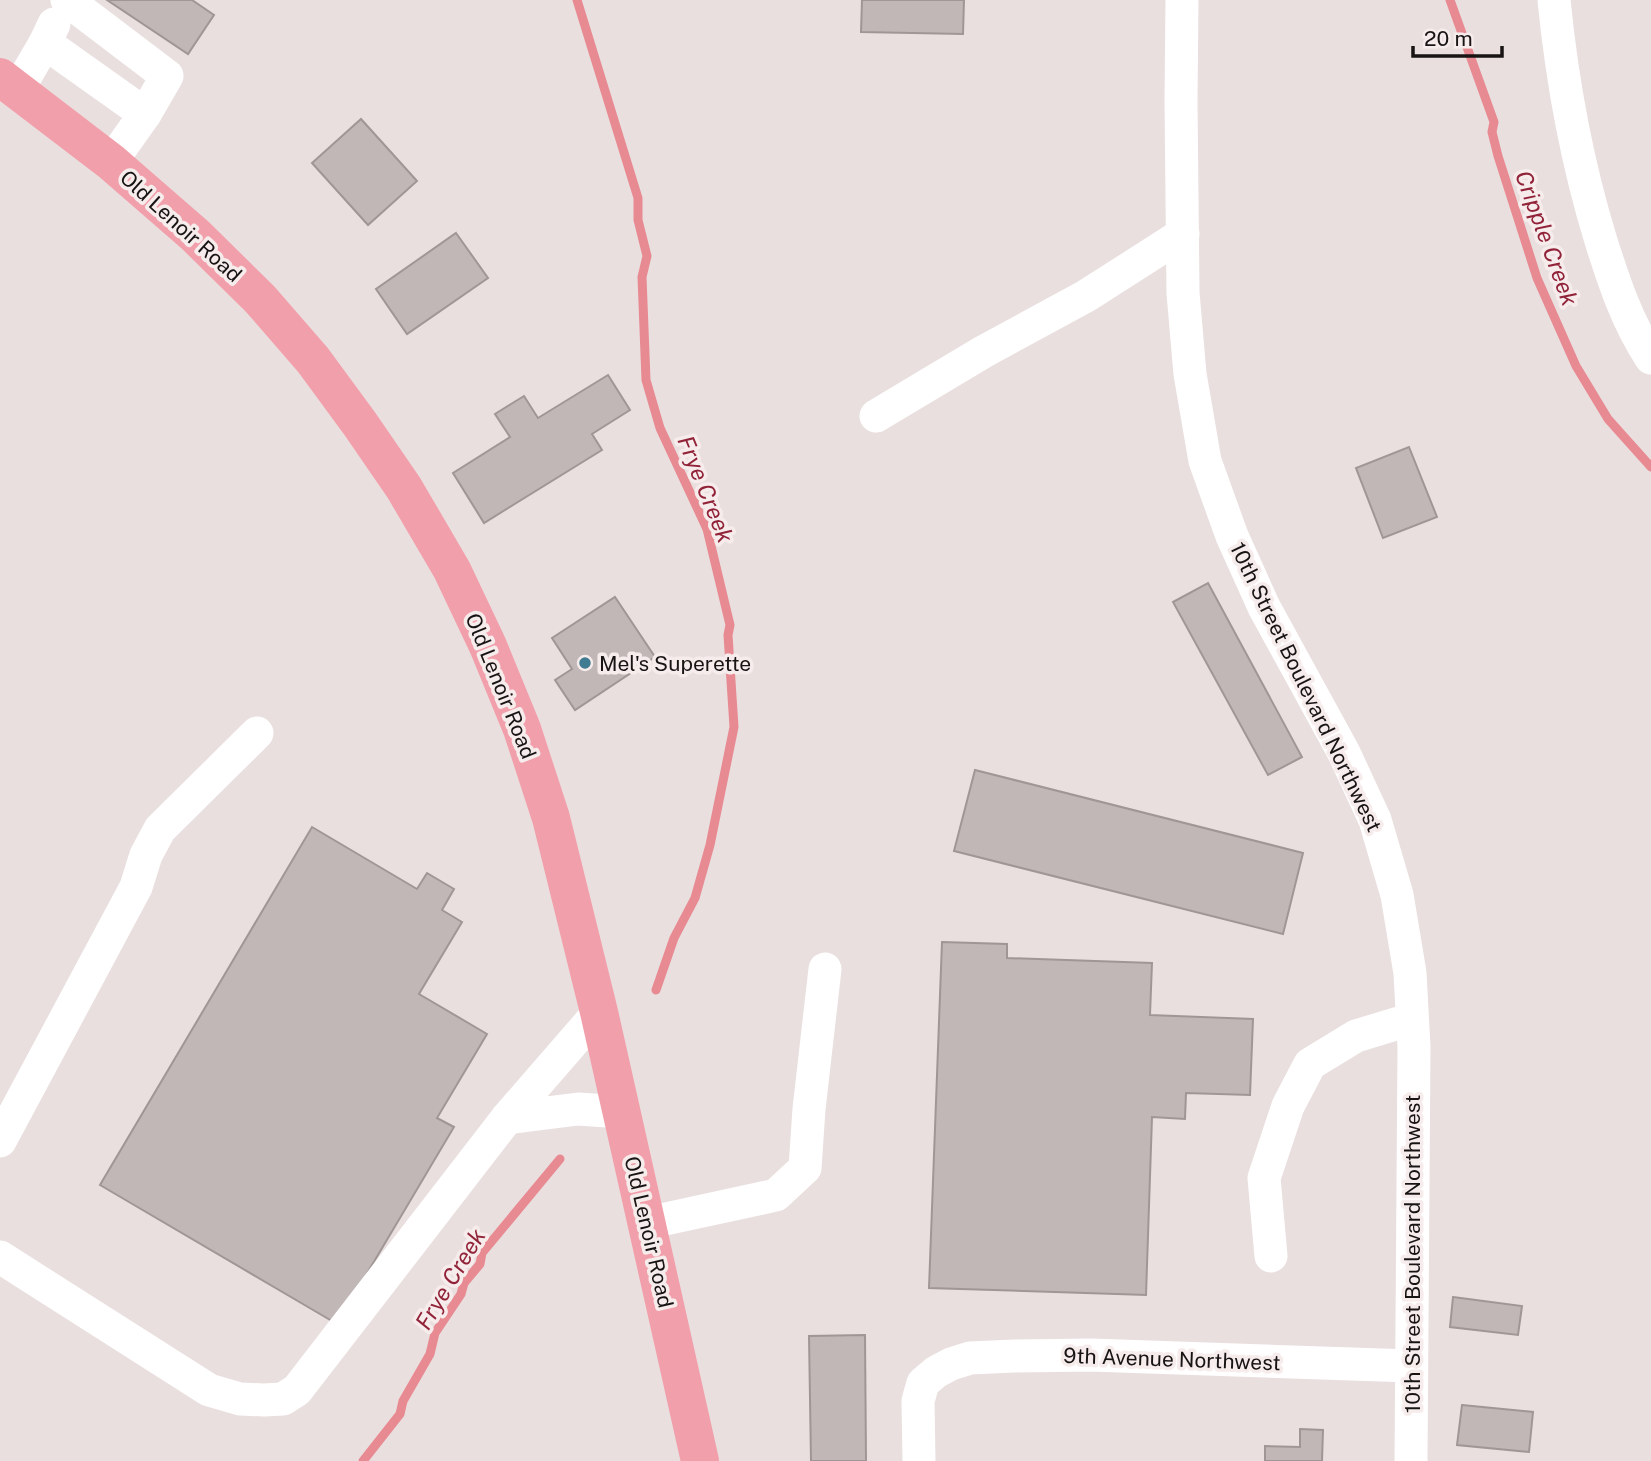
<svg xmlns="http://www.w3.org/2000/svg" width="1651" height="1461" font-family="'Public Sans',sans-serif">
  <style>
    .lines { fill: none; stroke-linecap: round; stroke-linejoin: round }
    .stream { stroke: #e78a92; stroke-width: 9 }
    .building { fill: #c1b7b7; stroke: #a09696; stroke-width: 2 }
    .minor { stroke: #fff; stroke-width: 33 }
    .major { stroke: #f1a0ab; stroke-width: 38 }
    .poi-dot { fill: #3f7c92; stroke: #f7ecec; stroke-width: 2.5 }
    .labels { text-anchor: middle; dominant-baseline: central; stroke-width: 7; stroke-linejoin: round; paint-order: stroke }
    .street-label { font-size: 21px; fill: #181414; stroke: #f7ecec }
    .poi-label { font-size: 21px; fill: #181414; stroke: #f7ecec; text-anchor: start }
    .water-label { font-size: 23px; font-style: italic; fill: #912339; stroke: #f7ecec }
  </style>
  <rect width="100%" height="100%" fill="#eadfdf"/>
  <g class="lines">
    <g class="stream">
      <polyline points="577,0 638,198 638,220 647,256 642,277 646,380 660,428 707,529 730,625 728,635 734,727 710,845 695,898 674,938 656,990"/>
      <polyline points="1450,0 1494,122 1492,132 1498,156 1537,278 1576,366 1608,419 1651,467"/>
      <polyline points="363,1461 400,1414 403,1401 430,1354 435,1333 461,1294 464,1283 480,1264 482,1253 560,1159"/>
    </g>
  </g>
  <g class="building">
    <polygon points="107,0 192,0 214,15 188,54"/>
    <polygon points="862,0 964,0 963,34 861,32"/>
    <polygon points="361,119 417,181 368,225 312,163"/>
    <polygon points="456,233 488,278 407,334 376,289"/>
    <polygon points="608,375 630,410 592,434 602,450 484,523 453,473 510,437 495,414 524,396 538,418"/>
    <polygon points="1409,447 1437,517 1383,538 1356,468"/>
    <polygon points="1208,583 1302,757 1268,775 1173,602"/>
    <polygon points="615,597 655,657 575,710 555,680 572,669 552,638"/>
    <polygon points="975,770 1303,853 1283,934 954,851"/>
    <polygon points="312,827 417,889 427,873 454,889 442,910 462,922 419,994 487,1034 437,1118 454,1127 337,1324 100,1185"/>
    <polygon points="942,942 1007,944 1007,958 1152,963 1150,1015 1253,1019 1250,1095 1186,1093 1185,1119 1152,1117 1146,1295 929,1288"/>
    <polygon points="1453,1297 1522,1306 1518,1335 1450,1327"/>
    <polygon points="865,1335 866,1461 811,1461 809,1336"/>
    <polygon points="1462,1405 1533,1412 1529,1452 1457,1445"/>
    <polygon points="1300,1429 1323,1430 1322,1461 1265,1461 1265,1446 1300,1447"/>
  </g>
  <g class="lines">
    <g class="minor">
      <polyline points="67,0 167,76 145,114"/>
      <polyline points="1182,0 1181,101 1183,293 1190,374 1205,461 1232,536 1264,607 1344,753 1375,820 1397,895 1410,973 1414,1047 1411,1461"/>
      <path d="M1554 0C1562 81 1577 163 1601 241 1614 282 1627 322 1651 358"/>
      <polyline points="45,43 145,114 111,162"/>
      <polyline points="17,91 45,43 54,24"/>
      <polyline points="876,416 983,352 1086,296 1183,234"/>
      <polyline points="599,1012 507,1118 578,1109 622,1112"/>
      <polyline points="0,1141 136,887 146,855 160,829 257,733"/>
      <polyline points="647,1223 776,1195 805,1168 809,1109 825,969"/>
      <polyline points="1271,1256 1264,1178 1288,1106 1310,1064 1356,1036 1412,1019"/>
      <polyline points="0,1257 209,1390 240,1399 264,1400 283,1399 297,1390 507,1118"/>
      <polyline points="919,1461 918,1401 923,1383 936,1372 951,1364 970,1358 1014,1356 1091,1355 1411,1366"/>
    </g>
    <polyline class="major" points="0,77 111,162 195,235 260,299 313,360 360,424 404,488 452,570 488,646 522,729 551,818 599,1012 700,1461"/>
  </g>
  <circle class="poi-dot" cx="585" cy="663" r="7"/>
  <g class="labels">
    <g class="street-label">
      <text transform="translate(181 226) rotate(42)">Old Lenoir Road</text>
      <text transform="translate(501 686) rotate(68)">Old Lenoir Road</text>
      <text transform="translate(1306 687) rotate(64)">10th Street Boulevard Northwest</text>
      <text transform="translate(649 1232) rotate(77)">Old Lenoir Road</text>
      <text transform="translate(1412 1254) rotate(-90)">10th Street Boulevard Northwest</text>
      <text transform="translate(1172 1359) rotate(2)">9th Avenue Northwest</text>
    </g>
    <g class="poi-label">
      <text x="599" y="663">Mel's Superette</text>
    </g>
    <g class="water-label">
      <text transform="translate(1547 238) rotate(70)">Cripple Creek</text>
      <text transform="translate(706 489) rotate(68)">Frye Creek</text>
      <text transform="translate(450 1279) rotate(-59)">Frye Creek</text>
    </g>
  </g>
  <path d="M1413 46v10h89v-10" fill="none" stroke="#181414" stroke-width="3.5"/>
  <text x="1424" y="46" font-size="21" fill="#181414" stroke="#f7ecec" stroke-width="5" paint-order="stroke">20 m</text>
</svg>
